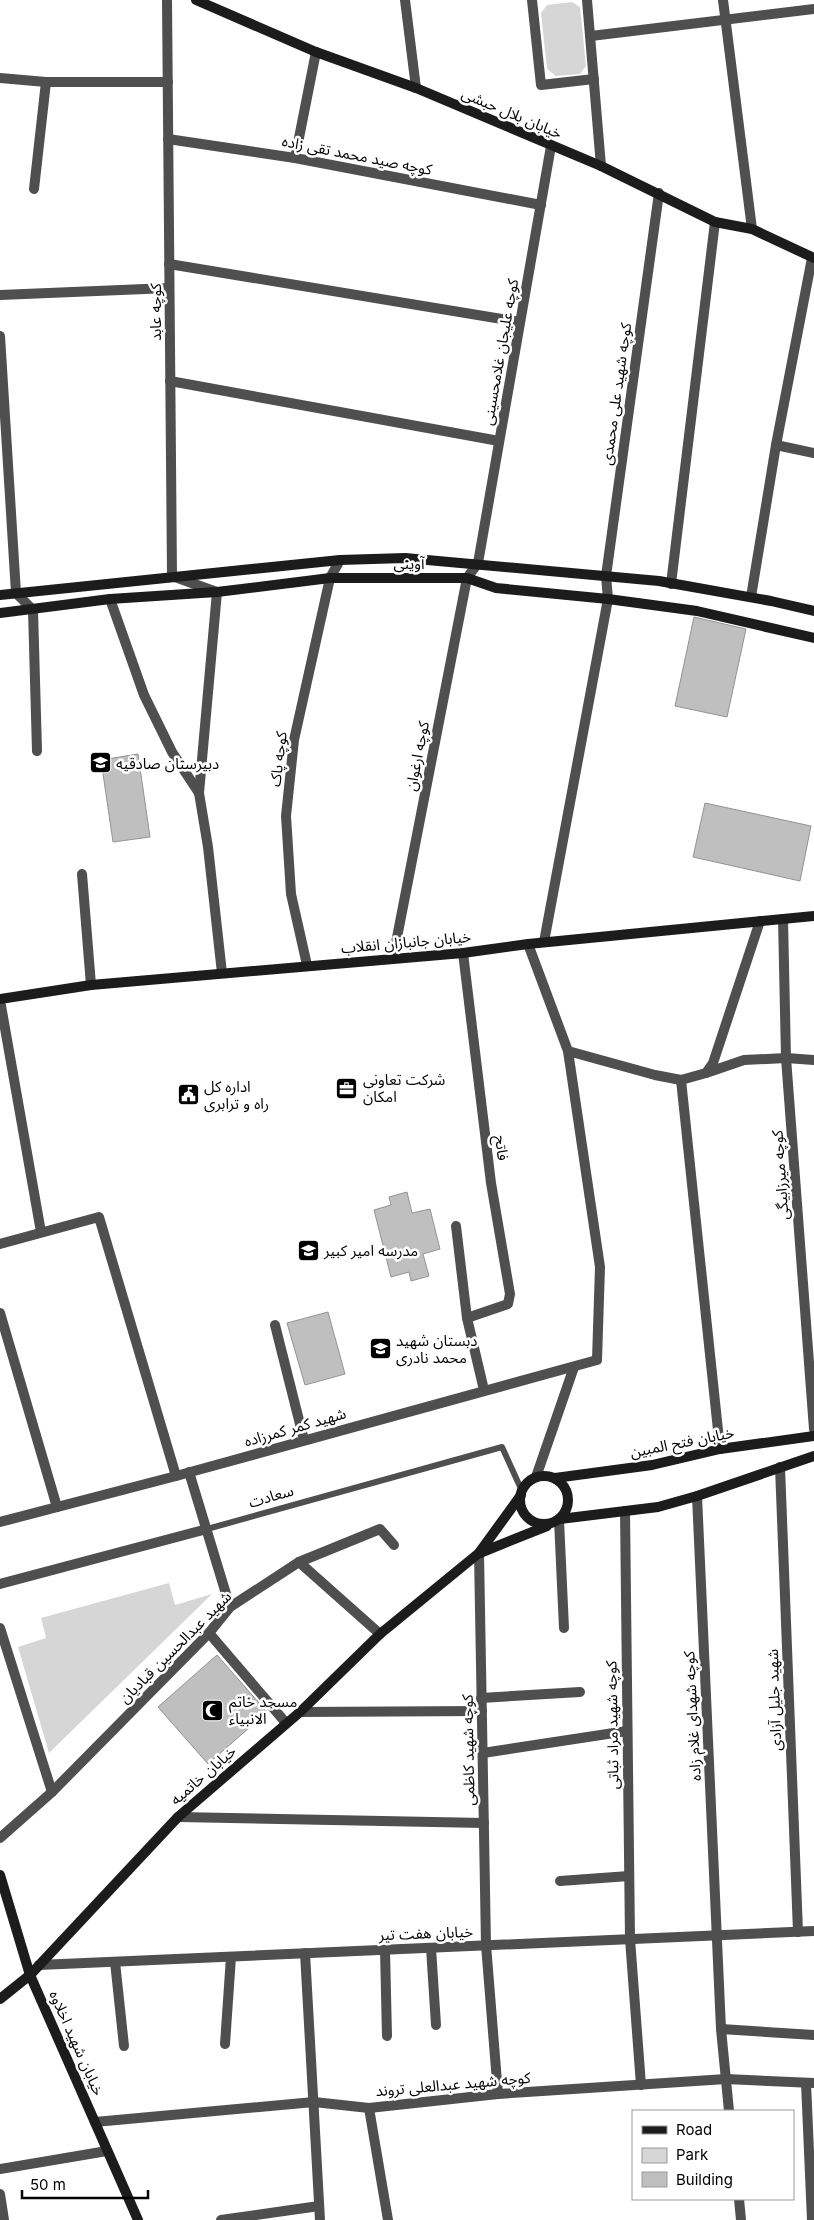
<svg xmlns="http://www.w3.org/2000/svg" width="814" height="2220" font-family="Inter,'Noto Sans Arabic',sans-serif">
  <style>
    .green { fill: #d6d6d6 }
    .building { fill: #bfbfbf; stroke: #939393 }
    .lines { fill: none; stroke-linecap: round; stroke-linejoin: round }
    .lane { stroke: #4f4f4f; stroke-width: 6 }
    .street { stroke: #4f4f4f; stroke-width: 10 }
    .secondary { stroke: #1c1c1c; stroke-width: 10 }
    .labels { text-anchor: middle; dominant-baseline: central; stroke-width: 5; stroke-linejoin: round; paint-order: stroke }
    .street-label { font-size: 15px; fill: #000; stroke: #fff }
    .poi-label { font-size: 15px; fill: #000; stroke: #fff; text-anchor: start }
  </style>
  <rect width="100%" height="100%" fill="#fff"/>
  <g class="green">
    <polygon points="572,2 580,7 586,66 580,74 556,76 547,69 541,13 547,5"/>
    <polygon points="169,1583 175,1605 212,1594 49,1753 18,1647 46,1638 41,1618"/>
  </g>
  <g class="building">
    <polygon points="694,617 746,629 727,717 675,706"/>
    <polygon points="138,754 150,837 113,842 101,760"/>
    <polygon points="705,803 811,826 800,881 693,857"/>
    <polygon points="407,1192 412,1213 430,1209 440,1249 423,1254 429,1276 411,1281 409,1272 391,1277 374,1210 391,1205 389,1197"/>
    <polygon points="328,1312 345,1374 305,1385 287,1323"/>
    <polygon points="217,1655 267,1712 208,1764 158,1707"/>
  </g>
  <g class="lines">
    <polyline class="lane" points="207,1529 502,1447 522,1491"/>
    <g class="street">
      <polyline points="167,0 172,576 217,592 199,793 208,847 222,973"/>
      <polyline points="405,0 416,88"/>
      <polyline points="532,0 541,85 594,79"/>
      <polyline points="587,0 601,166"/>
      <polyline points="723,0 752,229"/>
      <polyline points="591,36 814,9"/>
      <polyline points="0,78 46,82 168,82"/>
      <polyline points="168,139 295,158 541,205"/>
      <polyline points="295,158 316,52"/>
      <polyline points="34,189 46,82"/>
      <polyline points="169,264 520,322"/>
      <polyline points="0,295 169,288"/>
      <polyline points="0,336 16,593 33,610 37,751"/>
      <polyline points="170,381 499,441"/>
      <polyline points="776,445 814,453"/>
      <polyline points="671,584 715,222"/>
      <polyline points="751,597 776,445 812,258"/>
      <polyline points="110,599 144,695 172,752 199,793"/>
      <polyline points="82,874 91,985"/>
      <polyline points="783,919 786,1058 814,1429"/>
      <polyline points="544,942 608,599 606,576 659,193"/>
      <polyline points="528,944 568,1051 655,1075 681,1080 706,1073 713,1063 760,921"/>
      <polyline points="463,953 491,1183 510,1294 508,1304 467,1318"/>
      <polyline points="393,958 467,578 478,563 551,146"/>
      <polyline points="307,965 291,894 286,816 294,740 330,578 340,560"/>
      <polyline points="0,1000 41,1232"/>
      <polyline points="706,1073 744,1060 786,1058 814,1060"/>
      <polyline points="681,1080 720,1449"/>
      <polyline points="456,1226 467,1318 484,1390"/>
      <polyline points="0,1244 99,1217 176,1476"/>
      <polyline points="0,1313 57,1507"/>
      <polyline points="275,1325 304,1440"/>
      <polyline points="780,1467 798,1932"/>
      <polyline points="189,1472 230,1607"/>
      <polyline points="536,1477 574,1367"/>
      <polyline points="697,1496 721,2029 729,2111"/>
      <polyline points="625,1511 630,1939 641,2085"/>
      <polyline points="559,1520 564,1628"/>
      <polyline points="0,1522 176,1476 597,1360 600,1267 568,1051"/>
      <polyline points="479,1553 486,1945 498,2094"/>
      <polyline points="299,1562 380,1634"/>
      <polyline points="0,1584 207,1529"/>
      <polyline points="0,1628 52,1792"/>
      <polyline points="209,1633 286,1723"/>
      <polyline points="481,1698 580,1692"/>
      <polyline points="300,1712 482,1711"/>
      <polyline points="483,1753 627,1731"/>
      <polyline points="178,1817 484,1823"/>
      <polyline points="0,1838 52,1792 209,1633 230,1607 299,1562 380,1529 394,1545"/>
      <polyline points="560,1881 629,1876"/>
      <polyline points="431,1948 436,2025"/>
      <polyline points="385,1950 387,2036"/>
      <polyline points="305,1953 320,2220"/>
      <polyline points="115,1962 124,2046"/>
      <polyline points="39,1965 814,1931"/>
      <polyline points="721,2029 814,2035"/>
      <polyline points="225,2044 231,1957"/>
      <polyline points="806,2083 812,2220"/>
      <polyline points="369,2108 388,2220"/>
      <polyline points="95,2122 314,2102 369,2108 498,2094 726,2079 814,2083"/>
      <polyline points="0,2169 107,2151"/>
      <polyline points="0,2194 4,2220"/>
      <polyline points="739,2199 741,2220"/>
      <polyline points="221,2220 319,2206"/>
    </g>
    <g class="secondary">
      <polyline points="196,0 316,52 416,88 601,166 715,222 752,229 814,258"/>
      <polyline points="0,595 340,560 405,558 659,581 771,601 814,611"/>
      <polyline points="0,613 110,599 217,592 330,578 467,578 496,588 608,599 697,611 814,638"/>
      <polyline points="0,999 91,985 463,953 528,944 814,916"/>
      <circle cx="544" cy="1500" r="24"/>
      <polyline points="555,1478 652,1465 720,1449 814,1436"/>
      <polyline points="560,1519 658,1507 697,1496 814,1456"/>
      <polyline points="480,1553 547,1526"/>
      <polyline points="0,1875 30,1975 138,2220"/>
      <polyline points="0,1999 30,1975 178,1817 300,1712 380,1634 479,1553 521,1495"/>
    </g>
  </g>
  <defs>
    <symbol id="school-square" viewBox="-11 -11 22 22"><rect x="-9" y="-9" width="18" height="18" rx="4" fill="#000" stroke="#fff"/><path d="M0-5L7-2L0 1L-7-2ZM-4 1L0 2.5L4 1V4Q0 6-4 4Z" fill="#fff"/></symbol>
    <symbol id="office-square" viewBox="-11 -11 22 22"><rect x="-9" y="-9" width="18" height="18" rx="4" fill="#000" stroke="#fff"/><path d="M-6-3h4V-5.5h4V-3h4V5H-6ZM-1-4.5V-3h2v-1.5ZM-6 0V1H6V0Z" fill="#fff"/></symbol>
    <symbol id="civic-square" viewBox="-11 -11 22 22"><rect x="-9" y="-9" width="18" height="18" rx="4" fill="#000" stroke="#fff"/><path d="M-.6-6.5H3V-4.5H.6V-3L4-1V1h2V6H-6V1h2V-1L-.6-3ZM-1.2 2.5V6h2.4V2.5Z" fill="#fff"/></symbol>
    <symbol id="mosque-square" viewBox="-11 -11 22 22"><rect x="-9" y="-9" width="18" height="18" rx="4" fill="#000" stroke="#fff"/><path d="M3.5-4.9A6 6 0 1 0 3.5 4.9A5 5 0 1 1 3.5-4.9Z" fill="#fff"/></symbol>
  </defs>
  <g fill-rule="evenodd">
    <use href="#school-square" x="88" y="750" width="25" height="25"/>
    <use href="#office-square" x="334" y="1076" width="25" height="25"/>
    <use href="#civic-square" x="176" y="1082" width="25" height="25"/>
    <use href="#school-square" x="296" y="1238" width="25" height="25"/>
    <use href="#school-square" x="368" y="1336" width="25" height="25"/>
    <use href="#mosque-square" x="200" y="1698" width="25" height="25"/>
  </g>
  <g class="labels">
    <g class="street-label">
      <text transform="translate(512 113) rotate(23)">خیابان بلال حبشی</text>
      <text transform="translate(357 155) rotate(11)">کوچه صید محمد تقی زاده</text>
      <text transform="translate(155 312) rotate(-90)">کوچه عابد</text>
      <text transform="translate(500 352) rotate(-80)">کوچه علیجان غلامحسینی</text>
      <text transform="translate(616 394) rotate(-82)">کوچه شهید علی محمدی</text>
      <text x="409" y="563">آوینی</text>
      <text transform="translate(417 756) rotate(-79)">کوچه ارغوان</text>
      <text transform="translate(278 759) rotate(-83)">کوچه پاک</text>
      <text transform="translate(406 942) rotate(-5)">خیابان جانبازان انقلاب</text>
      <text transform="translate(502 1148) rotate(83)">فاتح</text>
      <text transform="translate(780 1175) rotate(-94)">کوچه میرزابیگی</text>
      <text transform="translate(295 1427) rotate(-16)">شهید کمر کمرزاده</text>
      <text transform="translate(682 1442) rotate(-11)">خیابان فتح المبین</text>
      <text transform="translate(271 1496) rotate(-16)">سعادت</text>
      <text transform="translate(175 1647) rotate(-45)">شهید عبدالحسین قبادیان</text>
      <text transform="translate(774 1700) rotate(-92)">شهید جلیل آزادی</text>
      <text transform="translate(692 1716) rotate(-93)">کوچه شهدای غلام زاده</text>
      <text transform="translate(612 1725) rotate(-91)">کوچه شهید مراد ثباتی</text>
      <text transform="translate(468 1750) rotate(-91)">کوچه شهید کاظمی</text>
      <text transform="translate(203 1775) rotate(-41)">خیابان خاتمیه</text>
      <text transform="translate(426 1933) rotate(-2)">خیابان هفت تیر</text>
      <text transform="translate(77 2043) rotate(66)">خیابان شهید اخلاوه</text>
      <text transform="translate(453 2084) rotate(-5)">کوچه شهید عبدالعلی تروند</text>
    </g>
    <g class="poi-label">
      <text x="116" y="763">دبیرستان صادقیه</text>
      <text x="363" y="1079">شرکت تعاونی<tspan x="363" dy="17">امکان</tspan></text>
      <text x="204" y="1086">اداره کل<tspan x="204" dy="17">راه و ترابری</tspan></text>
      <text x="324" y="1250">مدرسه امیر کبیر</text>
      <text x="396" y="1340">دبستان شهید<tspan x="396" dy="17">محمد نادری</tspan></text>
      <text x="229" y="1701">مسجد خاتم<tspan x="229" dy="17">الانبیاء</tspan></text>
    </g>
  </g>
  <rect x="632" y="2110" width="162" height="90" fill="#ffffff" stroke="#999999"/>
  <rect x="642" y="2126" width="25" height="8" fill="#1c1c1c" stroke="#999999"/>
  <text x="676" y="2135" font-size="15" fill="#000000">Road</text>
  <rect x="642" y="2148" width="25" height="15" fill="#d6d6d6" stroke="#999999"/>
  <text x="676" y="2160" font-size="15" fill="#000000">Park</text>
  <rect x="642" y="2172" width="25" height="15" fill="#bfbfbf" stroke="#999999"/>
  <text x="676" y="2185" font-size="15" fill="#000000">Building</text>
  <path d="M22 2190v8h126v-8" fill="none" stroke="#000000" stroke-width="2.5"/>
  <text x="30" y="2190" font-size="15" fill="#000000" stroke="#ffffff" stroke-width="4" paint-order="stroke">50 m</text>
</svg>
